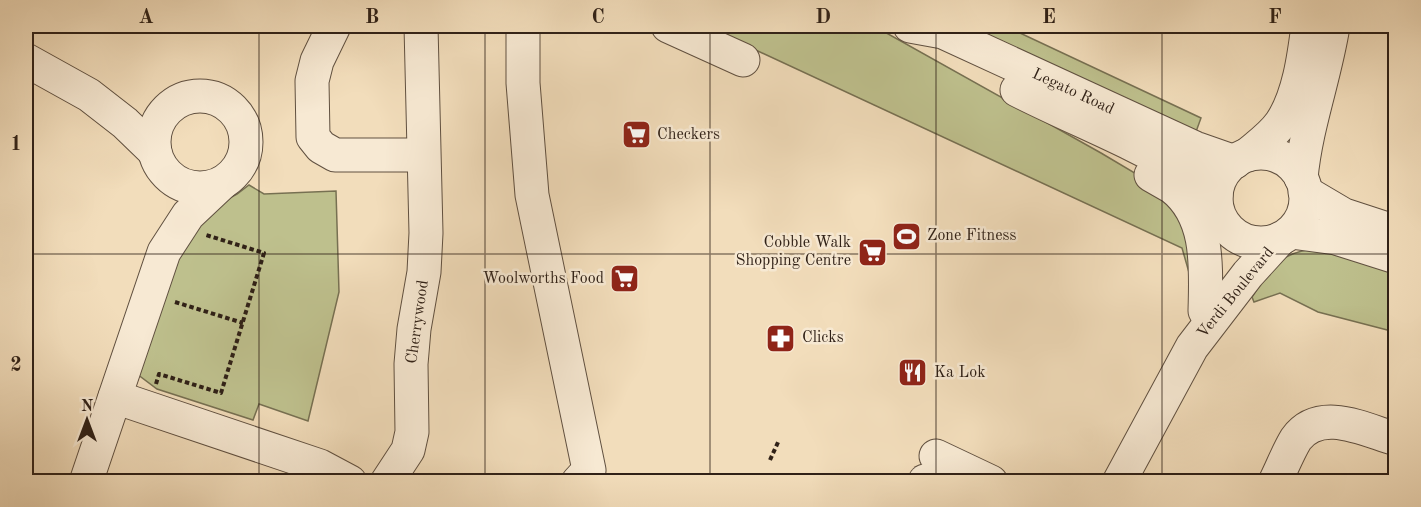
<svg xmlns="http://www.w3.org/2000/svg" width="1421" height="507" font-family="'Old Standard TT',serif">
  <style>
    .green { fill: #bec08d; stroke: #777052; stroke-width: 1.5 }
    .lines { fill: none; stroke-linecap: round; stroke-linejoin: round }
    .minor-casing { stroke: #605040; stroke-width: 35 }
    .path { stroke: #302117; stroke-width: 4; stroke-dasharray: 4.5 3; stroke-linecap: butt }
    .minor { stroke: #f7e9d3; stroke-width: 33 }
    .grid { fill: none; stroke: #302117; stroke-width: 1.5; stroke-opacity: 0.55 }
    .labels { text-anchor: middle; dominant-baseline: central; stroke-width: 5; stroke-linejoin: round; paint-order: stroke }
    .street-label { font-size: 16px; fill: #302117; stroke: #f7e9d3 }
    .poi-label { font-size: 16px; fill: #302117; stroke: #f7e9d3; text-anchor: start }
    .neatline { fill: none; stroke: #302117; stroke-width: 2 }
    .grid-label { font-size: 20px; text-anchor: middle; font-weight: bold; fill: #302117 }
  </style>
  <rect width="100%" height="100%" fill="#f2ddbb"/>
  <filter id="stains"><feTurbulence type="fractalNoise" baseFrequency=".00333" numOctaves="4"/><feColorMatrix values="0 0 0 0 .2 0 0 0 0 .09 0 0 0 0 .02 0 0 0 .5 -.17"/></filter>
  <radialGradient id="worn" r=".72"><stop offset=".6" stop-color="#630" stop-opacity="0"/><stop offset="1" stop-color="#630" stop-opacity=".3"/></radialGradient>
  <g class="green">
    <polygon points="704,26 874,26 1101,153 1150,182 1164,193 1186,228 1190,276 1182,248"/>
    <polygon points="950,26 1005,26 1201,118 1193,140"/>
    <polygon points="249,185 264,194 336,191 339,292 308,421 259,404 253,420 157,389 137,374 181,240 224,201 237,194"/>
    <path d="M1315 249 1395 272V332L1318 312 1280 293 1254 302 1252 297C1270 269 1279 252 1315 249Z"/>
  </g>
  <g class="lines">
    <defs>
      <g id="minor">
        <polyline points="334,26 317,61 312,81 313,137 321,147 335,155 423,155"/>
        <polyline points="523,26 523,83 532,195 589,470 578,482"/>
        <polyline points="668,26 743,60"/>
        <polyline points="910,26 943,32 1195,148 1235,162"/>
        <polyline points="26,60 89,95 125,123 155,152"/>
        <path d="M1017 90C1072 118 1130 140 1183 172 1194 178 1205 188 1216 196"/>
        <circle cx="200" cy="142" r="46"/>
        <circle cx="1261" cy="198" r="45"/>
        <path d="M1247 155C1259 145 1272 136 1281 123 1299 96 1304 57 1308 26"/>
        <path d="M1151 175C1158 179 1165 183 1172 187 1210 216 1206 268 1205 311"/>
        <path d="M1301 178C1306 125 1325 77 1333 26"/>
        <polyline points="1305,192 1344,215 1396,232"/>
        <polyline points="1291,232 1336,238 1396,257"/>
        <polyline points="115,397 320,466 350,482"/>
        <polyline points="936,456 991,482"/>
        <polyline points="925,481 925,482"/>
        <polyline points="86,482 164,252 188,215 222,183"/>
        <polyline points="387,482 408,450 412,432 411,364 414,329 424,272 426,233 421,26"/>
        <polyline points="1119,482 1192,347 1248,274 1280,239"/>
        <path d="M1275 482C1282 468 1288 452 1296 439 1320 406 1365 430 1396 439"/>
      </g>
    </defs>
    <use href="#minor" class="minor-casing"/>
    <g class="path">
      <polyline points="175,302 243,323"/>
      <polyline points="156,384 159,374 221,393 264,253 206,235"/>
      <polyline points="770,460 779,440"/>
    </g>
    <use href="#minor" class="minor"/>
  </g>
  <path class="grid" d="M259 26V482M485 26V482M710 26V482M936 26V482M1162 26V482M26 254H1396"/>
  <defs>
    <symbol id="supermarket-square" viewBox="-11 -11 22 22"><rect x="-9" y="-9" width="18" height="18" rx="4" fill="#8f2418" stroke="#f7e9d3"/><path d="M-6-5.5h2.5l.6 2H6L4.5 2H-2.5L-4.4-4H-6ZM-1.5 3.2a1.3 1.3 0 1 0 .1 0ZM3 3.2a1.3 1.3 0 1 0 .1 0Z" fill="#fff"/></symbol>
    <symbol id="stadium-square" viewBox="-11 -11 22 22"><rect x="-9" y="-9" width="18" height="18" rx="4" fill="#8f2418" stroke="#f7e9d3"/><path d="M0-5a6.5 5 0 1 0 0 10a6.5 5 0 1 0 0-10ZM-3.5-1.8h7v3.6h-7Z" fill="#fff"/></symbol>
    <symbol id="pharmacy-square" viewBox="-11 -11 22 22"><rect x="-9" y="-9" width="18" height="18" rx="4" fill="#8f2418" stroke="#f7e9d3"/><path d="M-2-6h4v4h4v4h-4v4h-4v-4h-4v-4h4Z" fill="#fff"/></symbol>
    <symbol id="restaurant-square" viewBox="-11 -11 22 22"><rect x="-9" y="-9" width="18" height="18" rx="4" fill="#8f2418" stroke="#f7e9d3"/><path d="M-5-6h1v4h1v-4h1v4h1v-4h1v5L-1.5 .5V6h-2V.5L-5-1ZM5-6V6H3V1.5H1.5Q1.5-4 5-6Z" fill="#fff"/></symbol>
  </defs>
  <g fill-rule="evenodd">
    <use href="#supermarket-square" x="620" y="118" width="33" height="33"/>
    <use href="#stadium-square" x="890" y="220" width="33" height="33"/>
    <use href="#supermarket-square" x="856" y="236" width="33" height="33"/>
    <use href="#supermarket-square" x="608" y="262" width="33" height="33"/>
    <use href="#pharmacy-square" x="764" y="322" width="33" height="33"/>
    <use href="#restaurant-square" x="896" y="356" width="33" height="33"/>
  </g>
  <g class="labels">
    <g class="street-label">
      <text transform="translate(1073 92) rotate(25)">Legato Road</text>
      <text transform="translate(1236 293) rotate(-51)">Verdi Boulevard</text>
      <text transform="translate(418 322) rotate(-82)">Cherrywood</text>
    </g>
    <g class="poi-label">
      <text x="657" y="135">Checkers</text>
      <text x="927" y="236">Zone Fitness</text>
      <text x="851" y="243" text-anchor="end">Cobble Walk<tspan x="851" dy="18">Shopping Centre</tspan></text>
      <text x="604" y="279" text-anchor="end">Woolworths Food</text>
      <text x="802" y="338">Clicks</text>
      <text x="934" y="373">Ka Lok</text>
    </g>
  </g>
  <rect width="1421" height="507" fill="none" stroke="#f2ddbb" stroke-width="66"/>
  <g transform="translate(87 420)" stroke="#f7e9d3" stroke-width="4.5" paint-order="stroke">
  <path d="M0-4.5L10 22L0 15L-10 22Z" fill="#302117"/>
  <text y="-9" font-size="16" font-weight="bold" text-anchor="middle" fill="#302117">N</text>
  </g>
  <rect x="33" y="33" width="1355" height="441" class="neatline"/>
  <g class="grid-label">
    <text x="146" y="23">A</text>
    <text x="372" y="23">B</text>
    <text x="598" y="23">C</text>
    <text x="823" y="23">D</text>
    <text x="1049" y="23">E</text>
    <text x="1275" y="23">F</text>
    <text x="16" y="150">1</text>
    <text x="16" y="371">2</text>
  </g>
  <rect width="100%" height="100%" filter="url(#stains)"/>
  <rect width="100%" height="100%" fill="url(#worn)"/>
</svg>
